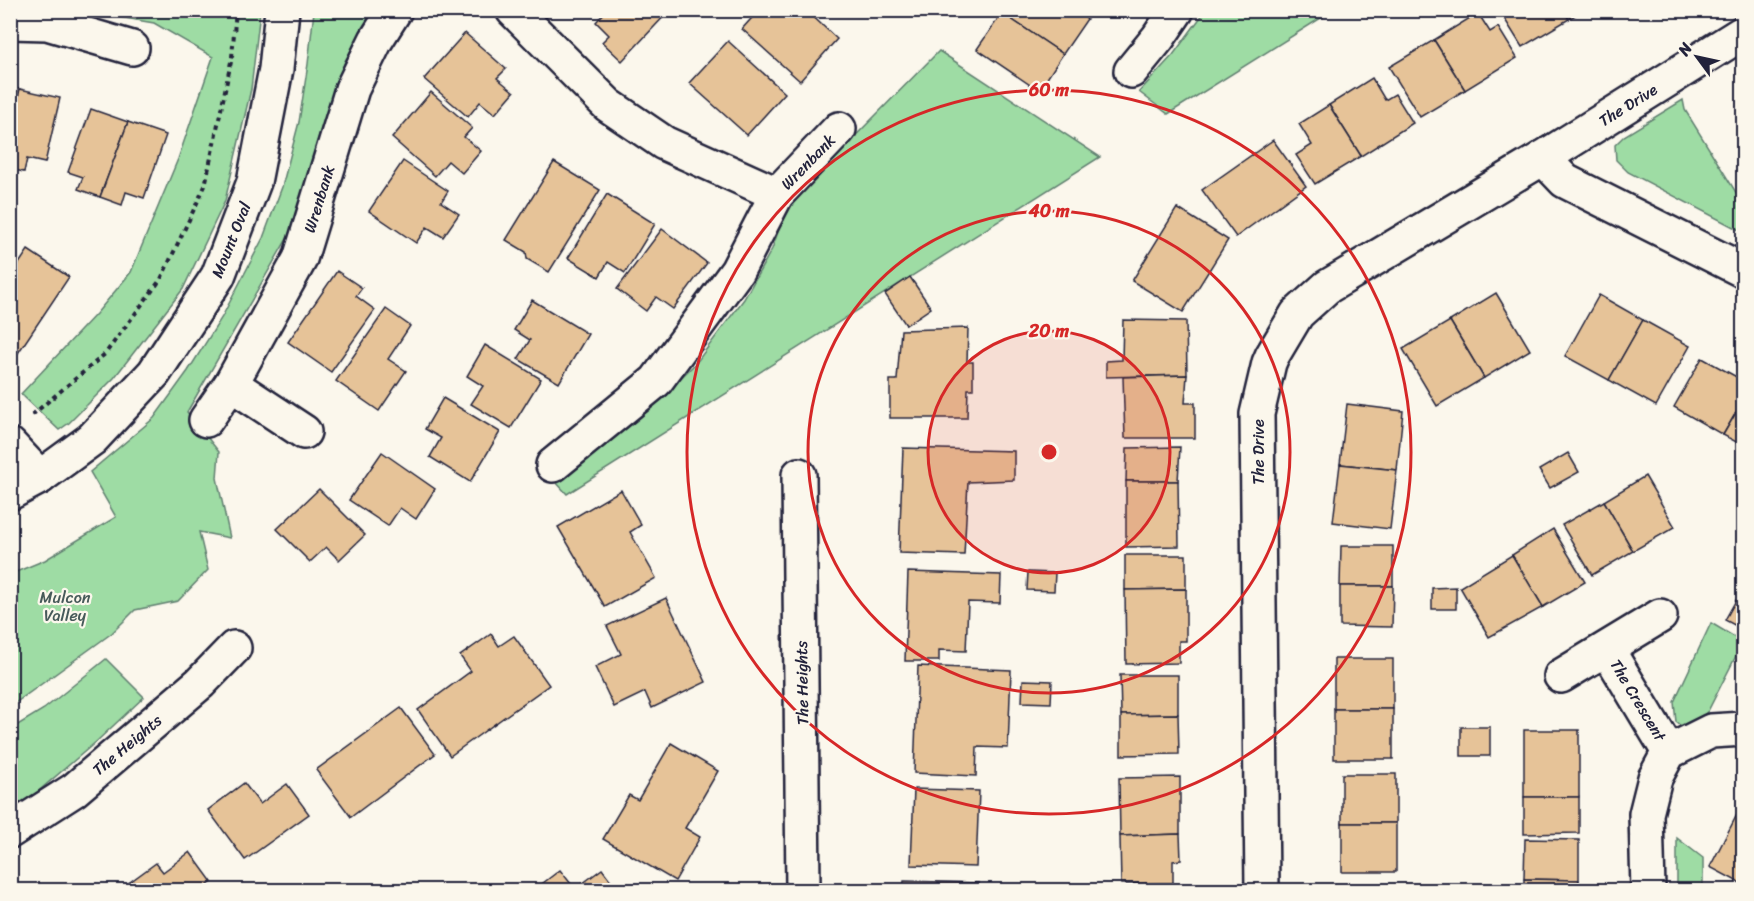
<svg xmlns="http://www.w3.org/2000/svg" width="1754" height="901" font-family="Sriracha,sans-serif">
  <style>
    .green { fill: #9edca4; stroke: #607f70; stroke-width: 1.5 }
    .building { fill: #e6c398; stroke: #22223b; stroke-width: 1.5 }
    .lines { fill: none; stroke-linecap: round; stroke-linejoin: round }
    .street-casing { stroke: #22223b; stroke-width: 38 }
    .secondary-casing { stroke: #22223b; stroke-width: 38 }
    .highway-casing { stroke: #22223b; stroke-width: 38 }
    .path { stroke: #22223b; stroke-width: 4; stroke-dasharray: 4.5 4.5; stroke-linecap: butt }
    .street { stroke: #fbf7ec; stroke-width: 33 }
    .secondary { stroke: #fbf7ec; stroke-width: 33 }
    .highway { stroke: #fbf7ec; stroke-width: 33 }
    .ring { fill: none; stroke: #d62828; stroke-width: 3 }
    .labels { text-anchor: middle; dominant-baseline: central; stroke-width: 4.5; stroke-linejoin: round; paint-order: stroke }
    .street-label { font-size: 16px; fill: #22223b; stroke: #fbf7ec }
    .park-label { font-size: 16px; fill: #475a5a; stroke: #fbf7ec }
    .centre { fill: #d62828; stroke: #fbf7ec; stroke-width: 3 }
    .ring-label { font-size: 18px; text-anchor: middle; font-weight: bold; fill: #d62828; stroke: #fbf7ec; stroke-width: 4.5; stroke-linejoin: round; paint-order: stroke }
  </style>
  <rect width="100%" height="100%" fill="#fbf7ec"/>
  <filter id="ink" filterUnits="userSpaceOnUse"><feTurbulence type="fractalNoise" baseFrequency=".0167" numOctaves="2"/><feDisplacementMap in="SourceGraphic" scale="12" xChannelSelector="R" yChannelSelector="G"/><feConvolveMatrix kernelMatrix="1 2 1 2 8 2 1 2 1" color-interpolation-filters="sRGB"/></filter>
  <g filter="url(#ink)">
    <g class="green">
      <polygon points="1206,10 1332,10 1332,11 1168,114 1139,92 1173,55"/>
      <polygon points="109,11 260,11 251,89 225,201 183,289 114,378 69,423 59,430 21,394 96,314 131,272 178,159 213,57 154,23 119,17"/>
      <polygon points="314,11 373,11 345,61 320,132 295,225 187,412 219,452 217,478 230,538 199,532 208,570 178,601 135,610 112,633 11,706 11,574 45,560 116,517 90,472 154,418 188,371 222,317 263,238 282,187 299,122 308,64"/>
      <polygon points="939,51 1100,157 567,494 556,482 641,417 696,363 744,299 772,249 784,215 809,183"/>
      <polygon points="1683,100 1685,110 1742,202 1743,206 1743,232 1628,172 1616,160 1615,145 1624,136"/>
      <polygon points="1711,623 1743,642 1708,711 1696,722 1684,728 1676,722 1674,702"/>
      <polygon points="106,659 144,697 97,741 21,806 11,811 11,729 44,709"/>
      <polygon points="1677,838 1703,858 1703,890 1677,890"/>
    </g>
    <g class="building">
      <polygon points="607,10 670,10 622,61 602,42 609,35 596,22"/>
      <polygon points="759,10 806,10 837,39 800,81 742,29"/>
      <polygon points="1003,10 1074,10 1087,19 1063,54 1002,13"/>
      <polygon points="1499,10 1563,10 1569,19 1522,47"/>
      <polygon points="1563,10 1583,10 1569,19"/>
      <polygon points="1002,13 1063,54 1039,91 977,49"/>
      <polygon points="1478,13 1490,32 1498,27 1517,58 1465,90 1434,40"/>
      <polygon points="465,33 506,69 497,78 514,92 495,114 480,102 468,117 424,79"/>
      <polygon points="1434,40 1465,90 1420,117 1389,67"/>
      <polygon points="728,41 785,93 747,135 689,83"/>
      <polygon points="1372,78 1385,100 1395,94 1413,123 1361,156 1329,105"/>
      <polygon points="10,87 20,89 10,130"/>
      <polygon points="20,89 60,98 45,163 27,159 24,172 10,169 10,130"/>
      <polygon points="431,92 472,128 464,137 481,151 462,173 448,161 435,176 392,138"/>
      <polygon points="1329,105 1361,156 1315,184 1296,155 1312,145 1299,124"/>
      <polygon points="91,109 128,122 100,197 78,189 83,177 68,172"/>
      <polygon points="128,122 166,135 144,198 126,192 122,205 100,197"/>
      <polygon points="1273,140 1306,186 1236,237 1202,190"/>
      <polygon points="403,161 448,191 441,202 459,214 443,237 427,227 416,243 369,211"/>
      <polygon points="554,162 600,190 549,272 527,259 526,252 506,240"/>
      <polygon points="607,194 655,224 625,273 608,262 599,277 568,258"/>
      <polygon points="1177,208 1228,240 1183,312 1132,281"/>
      <polygon points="662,229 707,263 673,309 656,297 646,311 617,289"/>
      <polygon points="28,250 69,277 10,365 10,277"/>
      <polygon points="337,271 362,288 356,296 375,310 331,372 288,342"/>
      <polygon points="910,277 931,308 906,325 885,294"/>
      <polygon points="1496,293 1530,350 1484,378 1450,321"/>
      <polygon points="1599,295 1643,320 1609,380 1565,356"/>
      <polygon points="532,300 588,334 559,383 518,359 530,340 514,330"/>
      <polygon points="386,309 410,326 388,359 406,371 379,411 336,381"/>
      <polygon points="1123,320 1186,321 1187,375 1106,377 1106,361 1122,360"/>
      <polygon points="1643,320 1690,346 1656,406 1609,380"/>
      <polygon points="1450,321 1484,378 1437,406 1403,349"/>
      <polygon points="968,328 967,362 973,362 973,389 968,389 967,418 890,418 890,380 897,380 901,330"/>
      <polygon points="485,345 541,379 511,428 471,404 483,386 467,376"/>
      <polygon points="1702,358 1744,381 1744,399 1723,435 1674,407"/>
      <polygon points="1187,375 1185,403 1195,403 1195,438 1125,438 1123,377"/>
      <polygon points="443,398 500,432 470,482 430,457 441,438 425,429"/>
      <polygon points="1744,399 1744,446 1723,435"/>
      <polygon points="1347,404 1403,411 1397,470 1340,464"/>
      <polygon points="1180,447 1178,481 1126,481 1127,448"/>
      <polygon points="903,448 1014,451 1014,480 968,482 964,555 899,553"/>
      <polygon points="382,452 435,489 416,519 400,508 388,526 349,500"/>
      <polygon points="1568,453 1579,472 1550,488 1539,470"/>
      <polygon points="1340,464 1397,470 1390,529 1333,522"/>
      <polygon points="1645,476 1675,527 1633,551 1604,501"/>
      <polygon points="1126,481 1178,481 1179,546 1126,547"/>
      <polygon points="319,489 365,535 339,560 326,547 310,562 277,529"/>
      <polygon points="621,490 641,525 630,532 656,578 605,607 558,527"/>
      <polygon points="1604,501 1633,551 1592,575 1562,525"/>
      <polygon points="1553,529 1585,582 1543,607 1512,555"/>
      <polygon points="1341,546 1393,546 1393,586 1340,586"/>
      <polygon points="1125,555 1186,555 1186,589 1125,590"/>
      <polygon points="1512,555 1543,607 1489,637 1460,587"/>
      <polygon points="908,572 1001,575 1000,603 968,602 966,651 939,650 939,661 905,661"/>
      <polygon points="1028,572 1055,573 1054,591 1027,590"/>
      <polygon points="1340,586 1393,586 1392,627 1340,626"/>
      <polygon points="1744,586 1744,630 1725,620"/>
      <polygon points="1456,587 1456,609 1432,609 1432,588"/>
      <polygon points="1186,589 1186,641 1179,641 1179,663 1126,664 1125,590"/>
      <polygon points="666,598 706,682 652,708 645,692 614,707 595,667 621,654 607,626"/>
      <polygon points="491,634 499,646 514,636 549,685 450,756 418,710 471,671 460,656"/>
      <rect x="1334" y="659" width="59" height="50"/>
      <polygon points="918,666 1011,670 1008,748 977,747 976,776 914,773"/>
      <polygon points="1120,675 1178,675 1178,714 1121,715"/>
      <polygon points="1023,680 1052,681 1051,703 1022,702"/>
      <polygon points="401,708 435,754 351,817 316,770"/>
      <rect x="1334" y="709" width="59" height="50"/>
      <polygon points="1178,714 1179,754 1121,755 1121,715"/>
      <rect x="1461" y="727" width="29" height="29"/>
      <rect x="1524" y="730" width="55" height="67"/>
      <polygon points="671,743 718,771 685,828 700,837 675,881 603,839 629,795 638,800"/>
      <rect x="1342" y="774" width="54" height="49"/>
      <polygon points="1180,777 1180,834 1120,836 1119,778"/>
      <polygon points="244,783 260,804 287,784 309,814 245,860 208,810"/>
      <polygon points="914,789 979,791 976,867 911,865"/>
      <polygon points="1524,797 1579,797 1579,833 1524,834"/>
      <polygon points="1742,805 1744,806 1744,885 1710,867"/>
      <rect x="1342" y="823" width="54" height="49"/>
      <polygon points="1180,834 1181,860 1173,861 1173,883 1121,884 1120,836"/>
      <polygon points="1525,839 1579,840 1579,880 1524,879"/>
      <polygon points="190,852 212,882 201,890 119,890 156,863 163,872"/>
      <polygon points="602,869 618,890 534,890 560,870 575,889"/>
      <polygon points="1524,879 1579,880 1578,890 1524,890"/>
      <polygon points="904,881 979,883 978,890 903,890"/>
    </g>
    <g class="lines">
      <defs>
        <g id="street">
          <polyline points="513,10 608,105 664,143 777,194"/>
          <polyline points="10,22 47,23 132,48"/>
          <polyline points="1131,71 1158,38 1177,10"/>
          <polyline points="1543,158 1565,181 1744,271"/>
          <polyline points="231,384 304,432"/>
          <polyline points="206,420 231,384 300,259 352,89 376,40 395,10"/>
          <polyline points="10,445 40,477"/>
          <polyline points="553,465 656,381 737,271 777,194 839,129"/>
          <polyline points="799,475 803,890"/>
          <polyline points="1607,649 1669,752"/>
          <polyline points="1561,676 1660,616"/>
          <polyline points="10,831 74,790 200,683 234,648"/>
          <polyline points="1262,890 1257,414 1269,363 1272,356 1297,314 1327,287 1543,158 1744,32"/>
          <polyline points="1648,890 1646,814 1655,778 1669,752 1711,731 1744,729"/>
        </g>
        <polyline id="secondary" points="40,477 92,439 154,373 218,276 254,182 276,69 282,10"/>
        <polyline id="highway" points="10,493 40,477"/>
      </defs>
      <use href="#street" class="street-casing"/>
      <use href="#secondary" class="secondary-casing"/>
      <use href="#highway" class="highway-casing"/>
      <polyline class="path" points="32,415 105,354 161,279 205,186 232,57 236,10"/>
      <use href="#street" class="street"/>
      <use href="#secondary" class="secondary"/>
      <use href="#highway" class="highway"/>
    </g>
  </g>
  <circle cx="1049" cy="452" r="121" fill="#d62828" fill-opacity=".12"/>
  <g class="ring">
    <circle cx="1049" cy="452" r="121"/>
    <circle cx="1049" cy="452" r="241"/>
    <circle cx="1049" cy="452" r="362"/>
  </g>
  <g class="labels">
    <g class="street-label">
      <text transform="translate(1628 105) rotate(-32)">The Drive</text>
      <text transform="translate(808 162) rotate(-46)">Wrenbank</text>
      <text transform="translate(319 199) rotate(-73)">Wrenbank</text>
      <text transform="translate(231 240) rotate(-68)">Mount Oval</text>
      <text transform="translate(1258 452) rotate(-90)">The Drive</text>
      <text transform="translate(802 683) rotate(-91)">The Heights</text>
      <text transform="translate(1638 700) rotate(59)">The Crescent</text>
      <text transform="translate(127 745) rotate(-40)">The Heights</text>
    </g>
    <g class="park-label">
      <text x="65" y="597">Mulcon<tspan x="65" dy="18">Valley</tspan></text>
    </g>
  </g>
  <circle cx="1049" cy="452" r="9" class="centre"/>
  <g class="ring-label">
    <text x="1049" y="96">60 m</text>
    <text x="1049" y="217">40 m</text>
    <text x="1049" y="337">20 m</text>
  </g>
  <rect width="1754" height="901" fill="none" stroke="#fbf7ec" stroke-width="36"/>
  <rect x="18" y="18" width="1718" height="865" fill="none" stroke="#22223b" stroke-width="2" filter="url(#ink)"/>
  <g transform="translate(1697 57) rotate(303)" stroke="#fbf7ec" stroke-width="4.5" paint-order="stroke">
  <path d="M0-4.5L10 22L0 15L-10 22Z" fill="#22223b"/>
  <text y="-9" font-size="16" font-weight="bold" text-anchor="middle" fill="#22223b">N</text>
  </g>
</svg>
